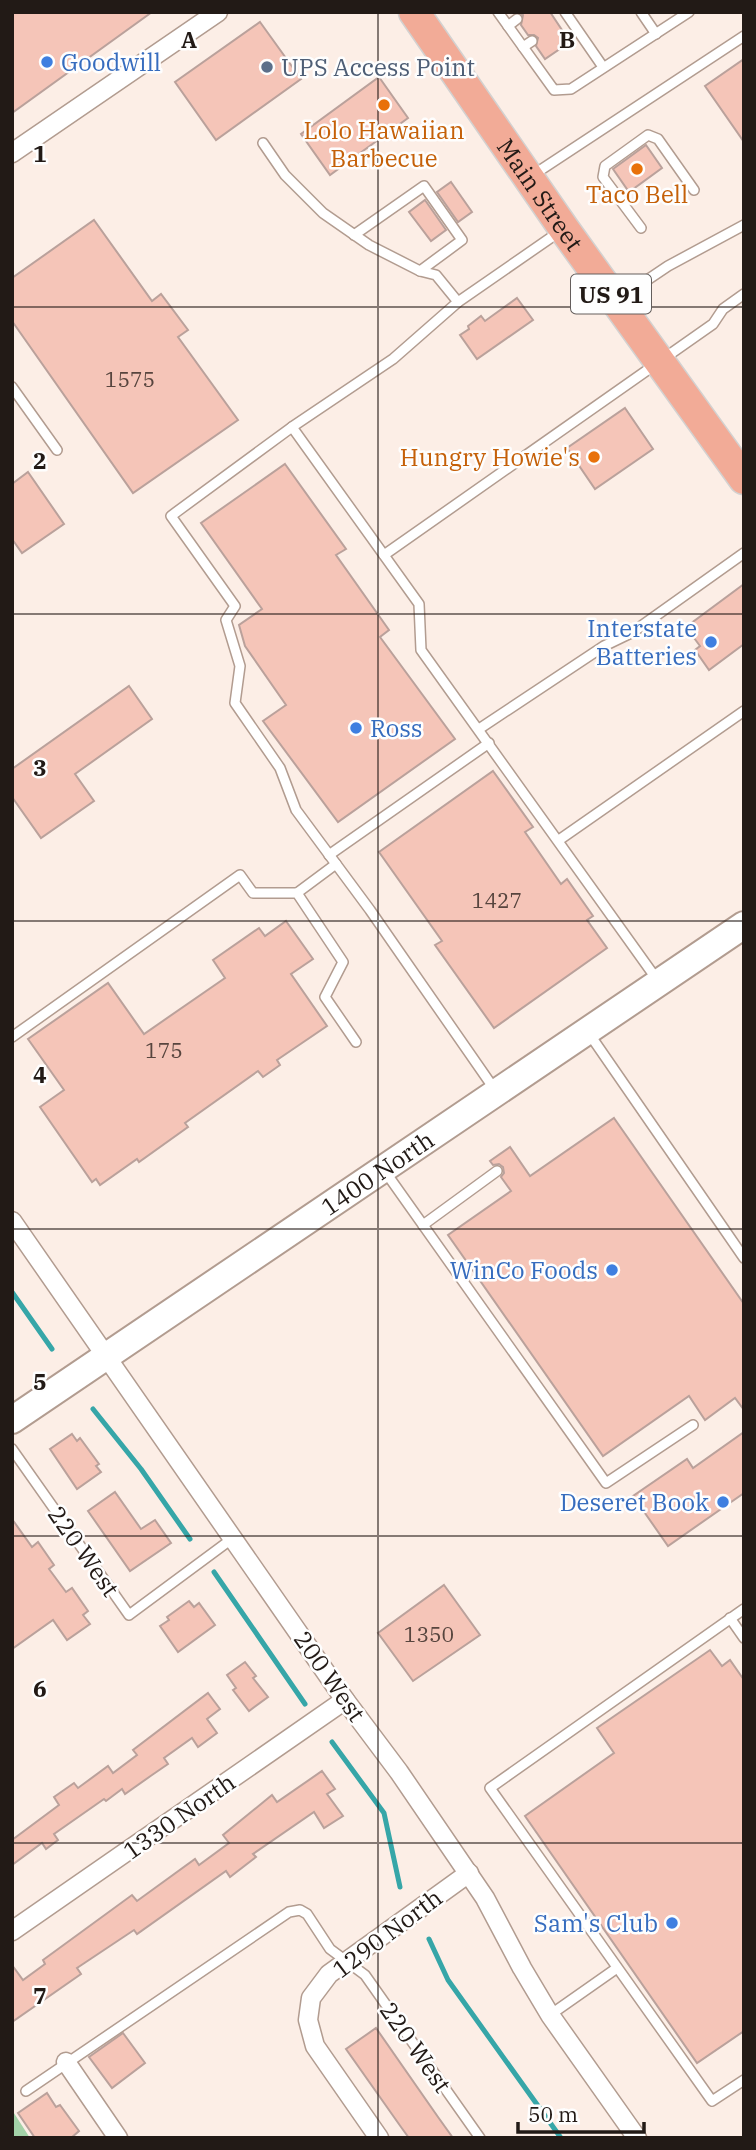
<svg xmlns="http://www.w3.org/2000/svg" width="756" height="2150" font-family="'IBM Plex Serif',serif">
  <style>
    .green { fill: #a3d2a8 }
    .lines { fill: none; stroke-linecap: round; stroke-linejoin: round }
    .stream { stroke: #36a6a8; stroke-width: 5 }
    .building { fill: #f5c5b8; stroke: #baa19b; stroke-width: 2 }
    .service-casing { stroke: #b29c90; stroke-width: 12 }
    .minor-casing { stroke: #b29c90; stroke-width: 21 }
    .secondary-casing { stroke: #b29c90; stroke-width: 30 }
    .primary-casing { stroke: #d3d1d0; stroke-width: 33 }
    .service { stroke: #fff; stroke-width: 9 }
    .minor { stroke: #fff; stroke-width: 18 }
    .secondary { stroke: #fff; stroke-width: 26 }
    .primary { stroke: #f2ab97; stroke-width: 30 }
    .grid { fill: none; stroke: #221a16; stroke-width: 2; stroke-opacity: 0.55 }
    .shop-dot { fill: #3f7fe0; stroke: #fefefe; stroke-width: 2.5 }
    .service-dot { fill: #5c6f8a; stroke: #fefefe; stroke-width: 2.5 }
    .food-dot { fill: #e8710a; stroke: #fefefe; stroke-width: 2.5 }
    .labels { text-anchor: middle; dominant-baseline: central; stroke-width: 5; stroke-linejoin: round; paint-order: stroke }
    .number-label { font-size: 21px; fill: #57453e }
    .shield { fill: #fefefe; stroke: #645e5c; stroke-width: 2 }
    .shield-label { font-size: 23px; font-weight: bold; fill: #221a16 }
    .shop-label { font-size: 24px; fill: #366cbe; stroke: #fefefe; text-anchor: end }
    .service-label { font-size: 24px; fill: #4e5e75; stroke: #fefefe; text-anchor: start }
    .food-label { font-size: 24px; fill: #c56008; stroke: #fefefe }
    .street-label { font-size: 24px; fill: #221a16; stroke: #fefefe }
    .grid-label { font-size: 23px; text-anchor: middle; font-weight: bold; fill: #221a16; stroke: #fefefe; stroke-width: 5; stroke-linejoin: round; paint-order: stroke }
  </style>
  <rect width="100%" height="100%" fill="#fceee6"/>
  <polygon class="green" points="12,2110 30,2138 12,2138"/>
  <g class="lines">
    <g class="stream">
      <polyline points="12,1292 52,1349"/>
      <polyline points="93,1409 141,1469 190,1539"/>
      <polyline points="214,1572 305,1704"/>
      <polyline points="332,1742 384,1813 400,1887"/>
      <polyline points="429,1939 448,1980 561,2138"/>
    </g>
  </g>
  <g class="building">
    <polygon points="12,12 152,12 12,113"/>
    <polygon points="518,12 550,12 570,42 545,59 536,46 538,38 534,35 528,35 521,25 523,15"/>
    <polygon points="260,22 301,79 216,140 175,82"/>
    <polygon points="744,59 744,142 705,86"/>
    <polygon points="379,77 408,118 330,175 301,134"/>
    <polygon points="646,145 662,168 629,192 613,169"/>
    <polygon points="451,182 472,212 458,222 437,192"/>
    <polygon points="425,200 446,230 431,241 409,212"/>
    <polygon points="94,220 152,301 161,294 188,330 178,337 238,420 133,493 12,321 12,278"/>
    <polygon points="517,298 533,320 477,359 460,335 469,329 468,326 481,316 485,321"/>
    <polygon points="625,408 653,449 595,489 567,448"/>
    <polygon points="285,464 346,549 336,555 389,630 380,637 455,739 338,822 263,721 286,705 245,646 239,625 262,609 201,523"/>
    <polygon points="28,472 64,524 22,553 12,539 12,484"/>
    <polygon points="744,584 744,644 709,670 695,650 700,646 686,627"/>
    <polygon points="129,686 152,719 75,774 94,801 41,838 12,797 12,769"/>
    <polygon points="493,771 533,827 525,832 561,884 567,879 593,916 587,920 607,948 494,1028 435,945 442,941 379,852"/>
    <polygon points="286,921 313,959 291,974 327,1026 277,1060 280,1065 263,1077 258,1071 185,1123 188,1127 139,1162 137,1159 100,1185 96,1179 92,1182 40,1107 64,1090 28,1039 108,983 144,1034 225,978 213,960 259,928 265,936"/>
    <polygon points="614,1118 744,1304 744,1410 735,1398 705,1420 689,1396 603,1456 448,1235 511,1191 501,1177 504,1173 503,1167 499,1164 493,1165 490,1161 510,1147 530,1176"/>
    <polygon points="744,1432 744,1493 668,1546 633,1496 687,1459 693,1468"/>
    <polygon points="72,1434 77,1441 80,1438 99,1464 96,1466 101,1472 77,1489 50,1449"/>
    <polygon points="115,1492 141,1529 155,1520 171,1543 130,1571 88,1511"/>
    <polygon points="12,1519 32,1547 38,1542 54,1565 49,1569 66,1592 72,1588 88,1611 83,1615 90,1624 67,1640 53,1620 12,1649"/>
    <polygon points="444,1585 480,1635 413,1681 378,1633"/>
    <polygon points="189,1601 194,1607 199,1603 215,1625 178,1652 160,1626 169,1620 167,1617"/>
    <polygon points="710,1650 722,1666 730,1660 744,1680 744,2031 697,2063 525,1816 614,1753 597,1728"/>
    <polygon points="245,1662 256,1676 253,1678 268,1697 249,1711 233,1690 236,1688 227,1675"/>
    <polygon points="208,1693 220,1709 207,1719 217,1733 198,1747 192,1738 164,1758 168,1764 152,1775 125,1794 122,1789 106,1801 104,1799 54,1834 58,1840 46,1849 42,1843 12,1865 12,1840 59,1805 54,1797 74,1783 78,1788 108,1766 113,1773 137,1755 133,1750"/>
    <polygon points="322,1771 335,1789 327,1794 343,1816 324,1828 314,1812 253,1854 256,1857 230,1877 226,1871 137,1934 134,1930 77,1968 81,1974 12,2022 12,1965 23,1980 45,1964 43,1960 132,1895 137,1901 195,1859 199,1865 229,1843 223,1835 272,1795 277,1802"/>
    <polygon points="376,2028 438,2117 453,2138 409,2138 401,2127 346,2049"/>
    <polygon points="123,2033 145,2063 112,2088 89,2057"/>
    <polygon points="47,2093 56,2107 60,2105 79,2131 71,2138 35,2138 18,2113"/>
  </g>
  <g class="lines">
    <defs>
      <g id="service">
        <polyline points="498,12 554,90 571,89 689,12"/>
        <polyline points="565,12 603,67"/>
        <polyline points="641,12 656,34"/>
        <polyline points="508,26 517,19"/>
        <polyline points="523,47 532,41"/>
        <polyline points="263,143 285,175 323,213 369,245 420,271 436,275 458,302"/>
        <polyline points="533,175 744,36"/>
        <polyline points="641,228 603,177 605,166 648,135 658,139 694,190"/>
        <polyline points="559,232 458,302 393,359 292,427 419,604 421,650 658,981"/>
        <polyline points="354,235 424,186 462,240 420,271"/>
        <polyline points="619,299 668,266 744,225"/>
        <polyline points="12,387 57,450"/>
        <polyline points="292,427 171,516 235,606 226,620 240,666 235,703 280,768 296,810 370,910 495,1090"/>
        <polyline points="384,555 713,324 723,309 744,294"/>
        <polyline points="479,729 604,646 633,632 744,553"/>
        <polyline points="559,840 744,711"/>
        <polyline points="329,855 489,743"/>
        <polyline points="297,893 336,864"/>
        <polyline points="588,1032 744,1258"/>
        <polyline points="12,1037 240,875 253,893 297,893 343,962 325,997 356,1042"/>
        <polyline points="384,1170 606,1483 693,1425"/>
        <polyline points="423,1225 497,1171"/>
        <polyline points="12,1449 129,1615 233,1538"/>
        <polyline points="744,1609 490,1788 712,2101 744,2080"/>
        <polyline points="730,1618 744,1638"/>
        <polyline points="550,2015 617,1968"/>
        <polyline points="26,2091 289,1912 300,1910 307,1914 330,1949 365,1975 480,2138"/>
      </g>
      <g id="minor">
        <polyline points="12,153 218,12"/>
        <polyline points="12,1221 345,1700 399,1772 485,1898 522,1968 550,2015 637,2138"/>
        <polyline points="12,1931 345,1700"/>
        <polyline points="66,2062 118,2138"/>
        <polyline points="379,2138 315,2046 308,2020 311,1998 329,1974 469,1873"/>
      </g>
      <g id="secondary">
        <path id="s1" d="M12 1420 744 925"/>
      </g>
      <g id="primary">
        <path id="s2" d="M414 12 564 229 744 479"/>
      </g>
    </defs>
    <use href="#service" class="service-casing"/>
    <use href="#minor" class="minor-casing"/>
    <use href="#secondary" class="secondary-casing"/>
    <use href="#primary" class="primary-casing"/>
    <use href="#service" class="service"/>
    <use href="#minor" class="minor"/>
    <use href="#secondary" class="secondary"/>
    <use href="#primary" class="primary"/>
  </g>
  <path class="grid" d="M378 12V2138M12 307H744M12 614H744M12 921H744M12 1229H744M12 1536H744M12 1843H744"/>
  <g class="shop-dot">
    <circle cx="47" cy="62" r="7"/>
    <circle cx="711" cy="642" r="7"/>
    <circle cx="356" cy="728" r="7"/>
    <circle cx="612" cy="1270" r="7"/>
    <circle cx="723" cy="1502" r="7"/>
    <circle cx="672" cy="1923" r="7"/>
  </g>
  <circle class="service-dot" cx="267" cy="67" r="7"/>
  <g class="food-dot">
    <circle cx="384" cy="105" r="7"/>
    <circle cx="637" cy="169" r="7"/>
    <circle cx="594" cy="457" r="7"/>
  </g>
  <g class="labels">
    <g class="number-label">
      <text x="130" y="379">1575</text>
      <text x="497" y="900">1427</text>
      <text x="164" y="1050">175</text>
      <text x="429" y="1634">1350</text>
    </g>
    <rect class="shield" x="571" y="274.5" width="80" height="39" rx="5"/>
    <g class="shield-label">
      <text x="611" y="294">US 91</text>
    </g>
    <g class="shop-label">
      <text x="61" y="62" text-anchor="start">Goodwill</text>
      <text x="697" y="628">Interstate<tspan x="697" dy="28">Batteries</tspan></text>
      <text x="370" y="728" text-anchor="start">Ross</text>
      <text x="598" y="1270">WinCo Foods</text>
      <text x="709" y="1502">Deseret Book</text>
      <text x="658" y="1923">Sam's Club</text>
    </g>
    <g class="service-label">
      <text x="281" y="67">UPS Access Point</text>
    </g>
    <g class="food-label">
      <text x="384" y="130">Lolo Hawaiian<tspan x="384" dy="28">Barbecue</tspan></text>
      <text x="637" y="194">Taco Bell</text>
      <text x="580" y="457" text-anchor="end">Hungry Howie's</text>
    </g>
    <g class="street-label">
      <text stroke="none"><textPath href="#s2" startOffset="222">Main Street</textPath></text>
      <text stroke="none"><textPath href="#s1" startOffset="441">1400 North</textPath></text>
      <text transform="translate(84 1551) rotate(55)">220 West</text>
      <text transform="translate(330 1676) rotate(55)">200 West</text>
      <text transform="translate(179 1816) rotate(-35)">1330 North</text>
      <text transform="translate(387 1933) rotate(-37)">1290 North</text>
      <text transform="translate(416 2047) rotate(55)">220 West</text>
    </g>
  </g>
  <g class="grid-label">
    <text x="189" y="48">A</text>
    <text x="567" y="48">B</text>
    <text x="40" y="162">1</text>
    <text x="40" y="469">2</text>
    <text x="40" y="776">3</text>
    <text x="40" y="1083">4</text>
    <text x="40" y="1390">5</text>
    <text x="40" y="1697">6</text>
    <text x="40" y="2004">7</text>
  </g>
  <rect width="756" height="2150" fill="none" stroke="#221a16" stroke-width="28"/>
  <path d="M518 2122v10h126v-10" fill="none" stroke="#221a16" stroke-width="3.5"/>
  <text x="528" y="2122" font-size="21" fill="#221a16" stroke="#fefefe" stroke-width="5" paint-order="stroke">50 m</text>
</svg>
